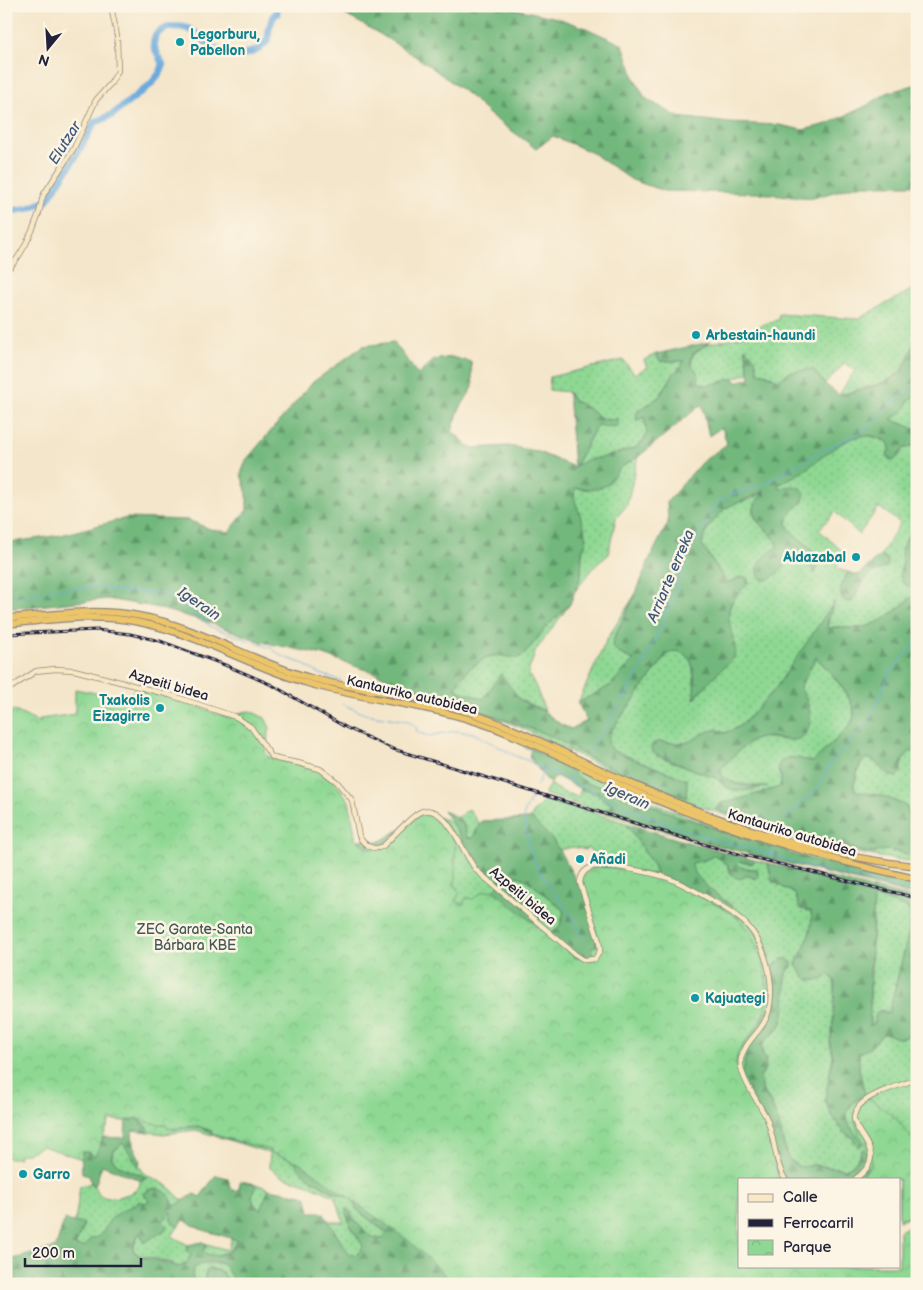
<svg xmlns="http://www.w3.org/2000/svg" width="923" height="1290" font-family="'Balsamiq Sans',sans-serif">
  <style>
    .grass { fill: url(#grass-dots); stroke: #587d67; fill-rule: evenodd }
    .forest { fill: url(#forest-firs); stroke: #4a6d5c; fill-rule: evenodd }
    .park { fill: url(#park-crowns); stroke: #587d67 }
    .lines { fill: none; stroke-linecap: round; stroke-linejoin: round }
    .stream { stroke: #6aaadd; stroke-width: 1 }
    .river { stroke: #6aaadd; stroke-width: 7 }
    .secondary-casing { stroke: #8b8482; stroke-width: 6 }
    .highway-casing { stroke: #8b8482; stroke-width: 8 }
    .secondary { stroke: #f8e8c3; stroke-width: 4.5 }
    .highway { stroke: #edc569; stroke-width: 5.5 }
    .rail-casing { stroke: #22223b; stroke-width: 3 }
    .rail { stroke: #fcf5e5; stroke-width: 1; stroke-dasharray: 4; stroke-linecap: butt }
    .culture-dot { fill: #0f9aa8; stroke: #fcf5e5; stroke-width: 2 }
    .labels { text-anchor: middle; dominant-baseline: central; stroke-width: 5; stroke-linejoin: round; paint-order: stroke }
    .culture-label { font-size: 14px; font-weight: bold; fill: #0d838f; stroke: #fcf5e5; text-anchor: start }
    .street-label { font-size: 14px; fill: #22223b; stroke: #fcf5e5 }
    .park-label { font-size: 14px; fill: #425955; stroke: #fcf5e5 }
    .water-label { font-size: 15px; font-style: italic; fill: #3f587c; stroke: #fcf5e5 }
  </style>
  <defs>
    <pattern id="grass-dots" width="8" height="8" patternUnits="userSpaceOnUse" patternTransform="scale(1.25)"><rect width="8" height="8" fill="#8ed893"/><path d="M2 2h.1M6 6h.1" fill="none" stroke="#7ab980" stroke-width="1.8" stroke-linecap="round"/></pattern>
    <pattern id="forest-firs" width="22" height="20" patternUnits="userSpaceOnUse" patternTransform="scale(1.25)"><rect width="22" height="20" fill="#72b87d"/><path d="M5 1l3.5 6h-7zM16 11l3.5 6h-7z" fill="#5d9568"/></pattern>
    <pattern id="park-crowns" width="20" height="18" patternUnits="userSpaceOnUse" patternTransform="scale(1.25)"><rect width="20" height="18" fill="#8ed893"/><path d="M2 6a3 3 0 1 1 6 0M12 15a3 3 0 1 1 6 0" fill="none" stroke="#7ab980"/></pattern>
  </defs>
  <rect width="100%" height="100%" fill="#fcf5e5"/>
  <filter id="ink" filterUnits="userSpaceOnUse"><feTurbulence type="fractalNoise" baseFrequency=".02" numOctaves="2"/><feDisplacementMap in="SourceGraphic" scale="10" xChannelSelector="R" yChannelSelector="G"/><feConvolveMatrix kernelMatrix="1 2 1 2 8 2 1 2 1" color-interpolation-filters="sRGB"/></filter>
  <filter id="wash" filterUnits="userSpaceOnUse"><feTurbulence type="fractalNoise" baseFrequency=".0096" numOctaves="4" result="noise"/><feDisplacementMap in="SourceGraphic" scale="20" xChannelSelector="R" yChannelSelector="G"/><feGaussianBlur stdDeviation="1.12" result="paint"/><feColorMatrix in="noise" values="0 0 0 0 0 0 0 0 0 0 0 0 0 0 0 0 0 1.4 0 .05"/><feComposite in="paint" operator="in"/></filter>
  <g filter="url(#wash)">
    <rect width="100%" height="100%" fill="#f4e6ca"/>
    <g class="grass">
      <path d="M917 287V339L902 370 886 382 839 395 855 370 845 363 825 384 813 369 787 373 782 379 776 380 768 374 758 372 745 348 749 373C735 377 712 390 699 383L697 372 691 365 693 355C707 340 724 342 741 336 754 331 764 322 778 320L779 314 858 319Z"/>
      <polygon points="656,354 660,361 686,361 673,375 659,397 637,412 637,420 644,417 647,433 644,440 635,448 605,457 586,460 575,467 597,425 618,426 617,419 608,420 600,418 573,400 568,392 549,390 550,377 623,360 635,374 647,367 644,360"/>
      <path d="M917 396V430L890 419C903 412 904 410 910 398Z"/>
      <path d="M867 435 888 442 890 447 887 454 899 456 903 449 917 444V519L901 550 903 563 900 570 902 582 917 591V593C899 607 882 626 857 628 847 629 837 624 827 629L830 615C803 646 763 722 724 733L717 729C707 731 700 737 691 741 680 745 669 742 658 742L651 748 656 755 718 779 736 790 764 787C747 783 736 788 721 774V769C732 756 750 735 769 738 780 739 791 742 801 738 811 713 813 712 800 687L816 657C826 669 860 702 853 719 849 730 822 752 813 762L794 758 784 759 778 771 781 778 780 787 733 801 721 803 715 809 756 823 775 832 681 800 592 762 520 727 483 713 453 704 454 701 555 737 588 757 643 781 686 798 687 780 614 751C607 746 607 738 611 731L666 656C670 652 674 650 680 652 698 658 693 684 695 699L711 679 734 658C735 639 722 617 733 600 737 593 744 588 748 582V579L740 577 728 584 702 545C705 530 717 510 732 504 737 502 742 502 748 500 754 498 760 494 766 491 762 496 756 502 754 508 750 525 777 532 777 548L769 553 760 563 762 580C779 580 785 555 796 546L805 555 815 574C824 547 792 540 787 524L789 513 804 500 780 489 778 485C788 479 800 474 809 467 826 454 844 436 867 435ZM879 507 900 523 881 555 882 556 871 573 863 582 853 600 851 602 842 599C838 588 843 582 848 572L836 569 843 552 819 530 835 512 859 534Z"/>
      <polygon points="638,457 627,505 616,518 608,555 596,565 576,590 581,575 582,551 585,546 574,497 575,488 591,490 615,474 621,467"/>
      <polygon points="636,593 614,637 623,656 634,659 611,685 578,703 607,639"/>
      <polygon points="570,604 536,650 529,670 529,675 535,685 545,711 520,700 501,675 483,699 454,689 469,669 485,658 497,655 513,657 525,654 548,625"/>
      <path d="M525 745C607 785 685 818 772 846L771 848 675 815 603 786 588 784 564 767 531 749 525 748Z"/>
      <path d="M917 749V816L909 813 906 806 883 796 859 792 854 788C854 782 857 775 859 769 866 747 877 766 885 772 889 775 892 776 896 777L901 772C900 760 906 752 917 749Z"/>
      <polygon points="550,784 562,792 578,797 581,789 597,794 614,806 608,808 605,813 544,794"/>
      <polygon points="547,798 626,823 653,865 657,875 601,866 597,855 587,848 586,850 573,847 558,850 553,840 530,819 535,810"/>
      <polygon points="469,809 479,824 473,838 466,838 465,827 458,817"/>
      <polygon points="428,814 450,821 481,867 500,885 480,904 456,918"/>
      <path d="M792 834 849 849 874 854 879 851 887 850 917 856V862C874 857 833 849 792 838Z"/>
      <path d="M715 855 727 864 730 873 743 878 747 875 756 879 758 871C752 866 743 871 737 864L739 861 752 864 754 860 768 863 772 881 795 894 799 906 807 911H811C814 931 804 947 796 964L802 974 808 980 824 979 829 974 835 982V988L834 1019 830 1040 833 1056 825 1100 831 1114 843 1131 852 1137 858 1146 862 1145 861 1141C844 1120 839 1112 865 1094L859 1070V1053L870 1048 883 1034C888 1033 890 1035 895 1037 903 1040 910 1034 917 1029V1172L911 1188 917 1191V1215L899 1221V1179H861L863 1148C850 1177 842 1168 816 1166 810 1165 805 1167 800 1168L788 1159 775 1112 768 1098 763 1092 760 1077 766 1061C765 1058 762 1054 762 1050 761 1038 778 1033 781 1022 788 1002 783 981 789 960L783 959 776 963 774 970 773 1005 738 1045 746 1052 744 1069 735 1084 738 915C755 925 761 941 768 958 765 947 763 934 755 925 742 909 692 884 691 863L705 860Z"/>
      <path d="M498 869 526 879 560 907 564 912 560 926 535 947 518 943 536 917 539 920C534 898 510 887 498 869Z"/>
      <path d="M874 896 907 908C913 915 910 923 909 931L889 1013 883 1010 877 1012 874 1023 869 1026Z"/>
      <path d="M180 1112 173 1130 193 1127H199L219 1135 267 1148 295 1161 313 1130 319 1184 333 1192 353 1199 362 1214 387 1233 381 1239C367 1239 355 1221 349 1210L350 1225 363 1246 358 1254 355 1255 348 1253 326 1219 333 1222H344L334 1196 309 1185 281 1176 269 1167 270 1153 196 1130 164 1134 148 1132 147 1126 134 1117Z"/>
      <path d="M123 1143 144 1173 168 1186 183 1201 175 1207C170 1195 162 1186 148 1190L149 1200 145 1204 140 1202 112 1218 102 1234 86 1248 75 1246 84 1224 75 1222 80 1186 91 1183C97 1187 97 1194 104 1197 111 1200 134 1194 138 1188 140 1186 140 1183 140 1180L147 1178C131 1169 94 1164 123 1143Z"/>
      <path d="M256 1184 269 1189 260 1211C250 1201 251 1196 256 1184Z"/>
      <polygon points="170,1212 173,1222 178,1227 172,1236 188,1245 186,1251 191,1255 186,1265 178,1267 169,1262 139,1255 133,1250 138,1234 142,1236 143,1240"/>
      <polygon points="232,1237 237,1240 230,1251 214,1256 202,1253 207,1244 228,1250"/>
      <polygon points="219,1263 225,1266 232,1277 231,1281 228,1281 222,1272 211,1268 206,1271 203,1284 194,1284 192,1271 197,1265"/>
    </g>
    <g class="forest">
      <path d="M327 6H503L557 18 586 28 623 45 634 77 645 98 678 117 730 123 779 125 803 130 827 124 864 107 887 93 917 84V185H858L813 198 757 193 664 191 632 180 591 152 553 136 536 149C521 136 505 127 490 115 482 108 475 100 467 94 424 60 376 29 327 6Z"/>
      <path d="M917 339V396L909 400 904 411 891 419 917 430V444L903 449 896 458 890 460 887 456 890 447 888 442C858 423 831 451 809 467 799 474 788 479 778 485L780 489C791 485 797 484 805 492 805 507 788 507 787 524 792 539 825 548 815 574L805 555 796 546 787 557C789 568 775 575 767 580H764C748 571 766 553 777 548 777 531 748 523 755 505 757 500 761 496 764 492L725 508 707 529 702 545 727 583 740 577H746L749 582C743 589 735 595 731 604 723 622 739 640 734 658L711 679 694 699C694 684 698 658 680 652 674 650 670 652 666 656L611 731C607 738 607 746 614 751L687 780 686 798 635 778 588 757 551 736 324 655 262 642 205 621 154 607 107 599 6 609V543L61 535 127 518 188 520 210 529 229 532 247 510V494L241 474 246 460 313 382 363 346 394 342 418 375 434 360 452 357 471 362 473 387 459 410 452 431 471 448 508 446 536 451 574 467 568 392 573 400 589 409 600 418 608 420 617 419 618 426 608 427 597 425 575 466 586 460 605 457 635 448 644 440 647 433 644 417 636 421 637 412 659 397 673 375 685 361H660L656 354 710 342 694 353 690 363 697 372 699 383 704 385 713 384 734 378 736 382 750 378 745 348 755 358 758 372C768 373 772 379 779 380L790 372 813 369 825 384 839 395C857 391 893 385 904 368 910 359 911 348 917 339ZM702 404 709 436 722 427 727 444 702 462 667 502 668 523 649 560 636 593 613 641 612 646 618 653 634 660 611 685 578 703 587 721 571 729 560 724 545 712 520 700 501 674 483 699 455 689 460 678 469 669 485 658 497 655 517 658 523 656 548 625 570 604 581 575 582 551 586 542 584 527 574 497 575 488 596 489 607 485 621 467 638 457Z"/>
      <polygon points="917,519 917,591 902,582 900,574 903,563 901,550"/>
      <path d="M881 555 888 560V565C882 571 875 571 869 575 860 580 859 592 853 600L846 602C835 592 843 583 848 572L858 575Z"/>
      <path d="M917 593V669C910 681 911 694 911 707L917 703V749C905 753 900 761 900 773L896 777C892 776 888 775 885 772 879 767 871 752 862 762 857 767 856 779 853 785L855 791 883 796 906 806 909 813 917 816V856C906 854 895 850 884 850 878 851 875 854 869 853L792 834V838L715 809 721 803 733 801 780 787 781 778 778 766C784 752 801 759 813 762 822 752 849 730 853 719 860 702 827 669 816 657L800 687C808 701 814 716 807 731 804 737 800 739 795 740 783 741 771 735 760 738 748 740 729 760 721 769L720 772C732 788 751 786 768 787 751 789 728 797 718 779L656 755 652 750 651 746 656 742C665 741 675 744 684 743 698 740 711 723 724 733L735 729 744 723 775 689 835 601 828 619 827 629C838 625 846 629 857 628 882 626 899 607 917 593Z"/>
      <path d="M39 728 350 840H366L379 842 421 816 445 912 480 904 499 885 481 867 443 810C457 817 466 822 467 838H473L481 821 530 819 533 820 553 840 579 885 656 874 653 865 626 823 680 840 754 860 753 863 740 861 737 864 744 869H757L758 876 756 879 747 875 741 879C731 877 732 873 728 866 725 861 719 858 715 855L705 860 692 863C691 883 743 911 756 926 764 935 767 948 771 958H768C761 941 755 925 738 915L735 1084 744 1069 746 1052 738 1045 772 1005 775 965 781 959H787L792 963V967L785 974C785 990 788 1013 779 1028 774 1035 763 1038 762 1048 760 1060 773 1060 760 1077L763 1092 770 1102 779 1123 785 1152 790 1161 800 1167 814 1165 846 1169 855 1164 863 1148C871 1155 866 1171 861 1179H739V1266L832 1281 437 1266 456 1284H203L207 1270 211 1268 223 1273 228 1281H231L232 1278C229 1274 227 1269 225 1266 219 1259 202 1262 195 1267L192 1274 194 1284H6V1261L56 1247 64 1220 84 1224 75 1246 85 1247 90 1239C107 1236 102 1228 112 1218 119 1211 132 1207 140 1201L145 1203 149 1200 143 1194C159 1182 168 1192 175 1206L194 1194 200 1197 216 1175 228 1178 230 1187 234 1191 239 1189 240 1181 256 1184C251 1196 250 1201 260 1210L269 1189 303 1195 307 1198 310 1212H320L324 1214 348 1253 355 1255 358 1254 363 1246 350 1225 345 1209 349 1210C355 1221 367 1239 381 1239L387 1233 356 1209 353 1199C337 1194 301 1178 295 1161L299 1159 6 744ZM499 869 526 879 560 907 564 912 560 926 535 947 519 943 536 917 540 920C533 898 509 889 499 869ZM170 1212 173 1223 178 1227 184 1220 200 1229 237 1240C232 1256 217 1258 202 1253L207 1244 202 1242 188 1245 186 1251 191 1255C188 1262 186 1265 178 1267 164 1260 146 1261 134 1252L133 1248 138 1234 142 1236 144 1243 165 1230 167 1225 163 1221Z"/>
      <polygon points="531,749 561,764 588,784 607,787 675,815 771,848 772,846 787,850 789,853 917,886 917,896 715,845 605,813 608,808 613,806 597,794 581,789 556,776 550,784 529,757"/>
      <path d="M768 863 917 899V1029C910 1034 903 1041 895 1037 890 1035 888 1033 883 1034L870 1048 859 1053V1070L865 1094C837 1111 845 1121 861 1141L860 1147 857 1146 852 1137 844 1133 831 1114 825 1100 833 1056 830 1043 833 1024 835 986 834 980 829 974 822 980H808L802 974 796 964C804 947 814 931 811 911L800 909 795 894 772 881ZM874 896 907 908C913 915 910 923 909 931L889 1013 878 1011 876 1013 874 1023 870 1026V971Z"/>
      <polygon points="126,1116 134,1117 148,1128 148,1132 132,1130 133,1145 140,1160 139,1167 123,1143 113,1151 111,1157 119,1166 148,1178 140,1180 102,1165 95,1186 91,1183 89,1175 82,1173 81,1152 88,1152 95,1156 102,1137 125,1138"/>
    </g>
    <g class="park">
      <path d="M139 688 190 704 230 718 242 712 250 711 265 718 270 728 265 751 269 757 310 767 335 782 349 801 356 839 365 847 371 849 389 843 419 815 423 812 433 813 444 822 455 840V886L460 893 455 900 463 905 466 898 473 899 482 892 493 890 577 959 580 956 587 958 593 955 591 948 600 945 581 878 592 867C641 867 665 877 707 900 717 906 732 912 739 920 756 939 768 969 767 993 767 1007 762 1021 753 1032 745 1043 736 1050 736 1064L765 1123 777 1172 780 1179H739V1266H899V1231L911 1226 917 1227V1284H455L409 1241 299 1162 269 1152 270 1150 211 1134 212 1131 197 1126 168 1129 166 1125 146 1122 137 1118 125 1121 110 1120 95 1156 88 1152H82V1159L42 1146 28 1153 18 1155 19 1158H6V718H9L11 712 13 710 40 723V719L75 714V689L121 698Z"/>
      <path d="M869 1098 895 1117 917 1145V1212C913 1218 906 1217 899 1218V1179H857C888 1157 859 1147 856 1124 855 1119 856 1113 856 1108Z"/>
    </g>
    <g class="lines">
      <g class="stream">
        <polyline points="6,599 57,589 94,587 119,591 159,593 170,596 177,604 185,607 210,626 217,629 271,648 282,656 301,663 318,673 341,681"/>
        <polyline points="342,704 365,714 408,721 416,727 417,732 428,736 455,731 473,733 516,756 529,761 535,765 550,771 609,800 647,816 705,837 759,851 806,866 917,894"/>
        <polyline points="587,753 620,705 643,664 667,614 692,546 716,505 730,495 761,486 810,457 868,428 899,397 917,387"/>
        <polyline points="569,781 573,775"/>
        <polyline points="537,785 544,770"/>
        <path d="M532 797C530 802 525 809 524 814 523 820 526 828 527 834 534 882 567 898 583 938"/>
        <polyline points="786,818 818,788 830,764 867,723 875,709 889,674 917,641"/>
        <polyline points="768,854 776,850"/>
      </g>
      <g class="river">
        <path d="M157 53C147 35 163 25 181 27 191 28 196 33 203 40 216 53 239 59 257 50 261 48 265 43 268 40L269 28 274 15 277 14V6"/>
        <polyline points="6,212 30,208 46,201 73,161 94,123 112,115 150,85 160,73 163,65 160,59"/>
      </g>
    </g>
  </g>
  <g filter="url(#ink)">
    <g class="lines">
      <defs>
        <g id="secondary">
          <path d="M6 271C21 258 33 231 39 213 41 206 41 200 44 194L74 148 96 100 111 83 118 71 117 36 111 6"/>
          <path d="M6 689 12 687 36 671 55 669 74 670 170 695 236 717 251 727 271 756 277 759 298 763 320 769 337 782 352 800 359 836C364 845 373 852 383 846 392 838 410 817 420 812 446 800 464 857 477 871L575 954 584 960 595 959 600 951 599 941 580 883C582 857 618 867 635 870 646 872 657 874 668 878 688 886 732 910 746 924 766 945 775 982 769 1010 765 1030 744 1041 741 1059 738 1076 759 1102 766 1117 775 1136 774 1162 785 1179"/>
          <path d="M855 1179C899 1148 835 1130 860 1105 871 1093 901 1085 917 1079"/>
          <polyline points="826,1284 832,1284"/>
        </g>
        <g id="highway">
          <path d="M6 618C53 615 92 607 140 616 200 627 252 662 311 678 348 688 386 692 424 700 453 707 483 716 510 728 547 743 583 762 619 778 713 820 814 856 917 866"/>
          <path d="M6 624C46 621 86 614 126 620 190 629 245 665 307 683 367 701 429 704 489 726 544 746 596 776 651 798 737 834 826 859 917 879"/>
        </g>
      </defs>
      <use href="#secondary" class="secondary-casing"/>
      <use href="#highway" class="highway-casing"/>
      <use href="#secondary" class="secondary"/>
      <use href="#highway" class="highway"/>
      <defs>
        <polyline id="rail" points="6,634 97,630 130,634 160,641 225,665 272,685 347,728 393,749 723,850 917,898"/>
      </defs>
      <use href="#rail" class="rail-casing"/>
      <use href="#rail" class="rail"/>
    </g>
  </g>
  <g class="culture-dot">
    <circle cx="180" cy="42" r="5"/>
    <circle cx="696" cy="335" r="5"/>
    <circle cx="856" cy="557" r="5"/>
    <circle cx="160" cy="708" r="5"/>
    <circle cx="580" cy="859" r="5"/>
    <circle cx="695" cy="998" r="5"/>
    <circle cx="23" cy="1174" r="5"/>
  </g>
  <g class="labels">
    <g class="culture-label">
      <text x="190" y="34">Legorburu,<tspan x="190" dy="16">Pabellon</tspan></text>
      <text x="706" y="335">Arbestain-haundi</text>
      <text x="846" y="557" text-anchor="end">Aldazabal</text>
      <text x="150" y="700" text-anchor="end">Txakolis<tspan x="150" dy="16">Eizagirre</tspan></text>
      <text x="590" y="859">Añadi</text>
      <text x="705" y="998">Kajuategi</text>
      <text x="33" y="1174">Garro</text>
    </g>
    <g class="street-label">
      <text transform="translate(169 685) rotate(16)">Azpeiti bidea</text>
      <text transform="translate(412 695) rotate(13)">Kantauriko autobidea</text>
      <text transform="translate(792 833) rotate(17)">Kantauriko autobidea</text>
      <text transform="translate(523 896) rotate(40)">Azpeiti bidea</text>
    </g>
    <g class="park-label">
      <text x="195" y="929">ZEC Garate-Santa<tspan x="195" dy="16">Bárbara KBE</tspan></text>
    </g>
    <g class="water-label">
      <text transform="translate(65 143) rotate(-58)">Elutzar</text>
      <text transform="translate(671 576) rotate(-67)">Arriarte erreka</text>
      <text transform="translate(199 604) rotate(34)">Igerain</text>
      <text transform="translate(627 796) rotate(24)">Igerain</text>
    </g>
  </g>
  <rect width="923" height="1290" fill="none" stroke="#fcf5e5" stroke-width="25"/>
  <rect x="738" y="1178" width="162" height="90" fill="#fcf5e5" stroke="#a5a1a1"/>
  <rect x="748" y="1194" width="25" height="8" fill="#f8e8c3" stroke="#a5a1a1"/>
  <text x="783" y="1202" font-size="15" fill="#22223b">Calle</text>
  <rect x="748" y="1219" width="25" height="8" fill="#22223b" stroke="#a5a1a1"/>
  <text x="783" y="1228" font-size="15" fill="#22223b">Ferrocarril</text>
  <rect x="748" y="1240" width="25" height="15" fill="url(#park-crowns)" stroke="#a5a1a1"/>
  <text x="783" y="1252" font-size="15" fill="#22223b">Parque</text>
  <g transform="translate(48 48) rotate(198)" stroke="#fcf5e5" stroke-width="4" paint-order="stroke">
  <path d="M0-4L9 19L0 12L-9 19Z" fill="#22223b"/>
  <text y="-8" font-size="14" font-weight="bold" text-anchor="middle" fill="#22223b">N</text>
  </g>
  <path d="M25 1258v8h116v-8" fill="none" stroke="#22223b" stroke-width="2.5"/>
  <text x="32" y="1258" font-size="15" fill="#22223b" stroke="#fcf5e5" stroke-width="4" paint-order="stroke">200 m</text>
</svg>
